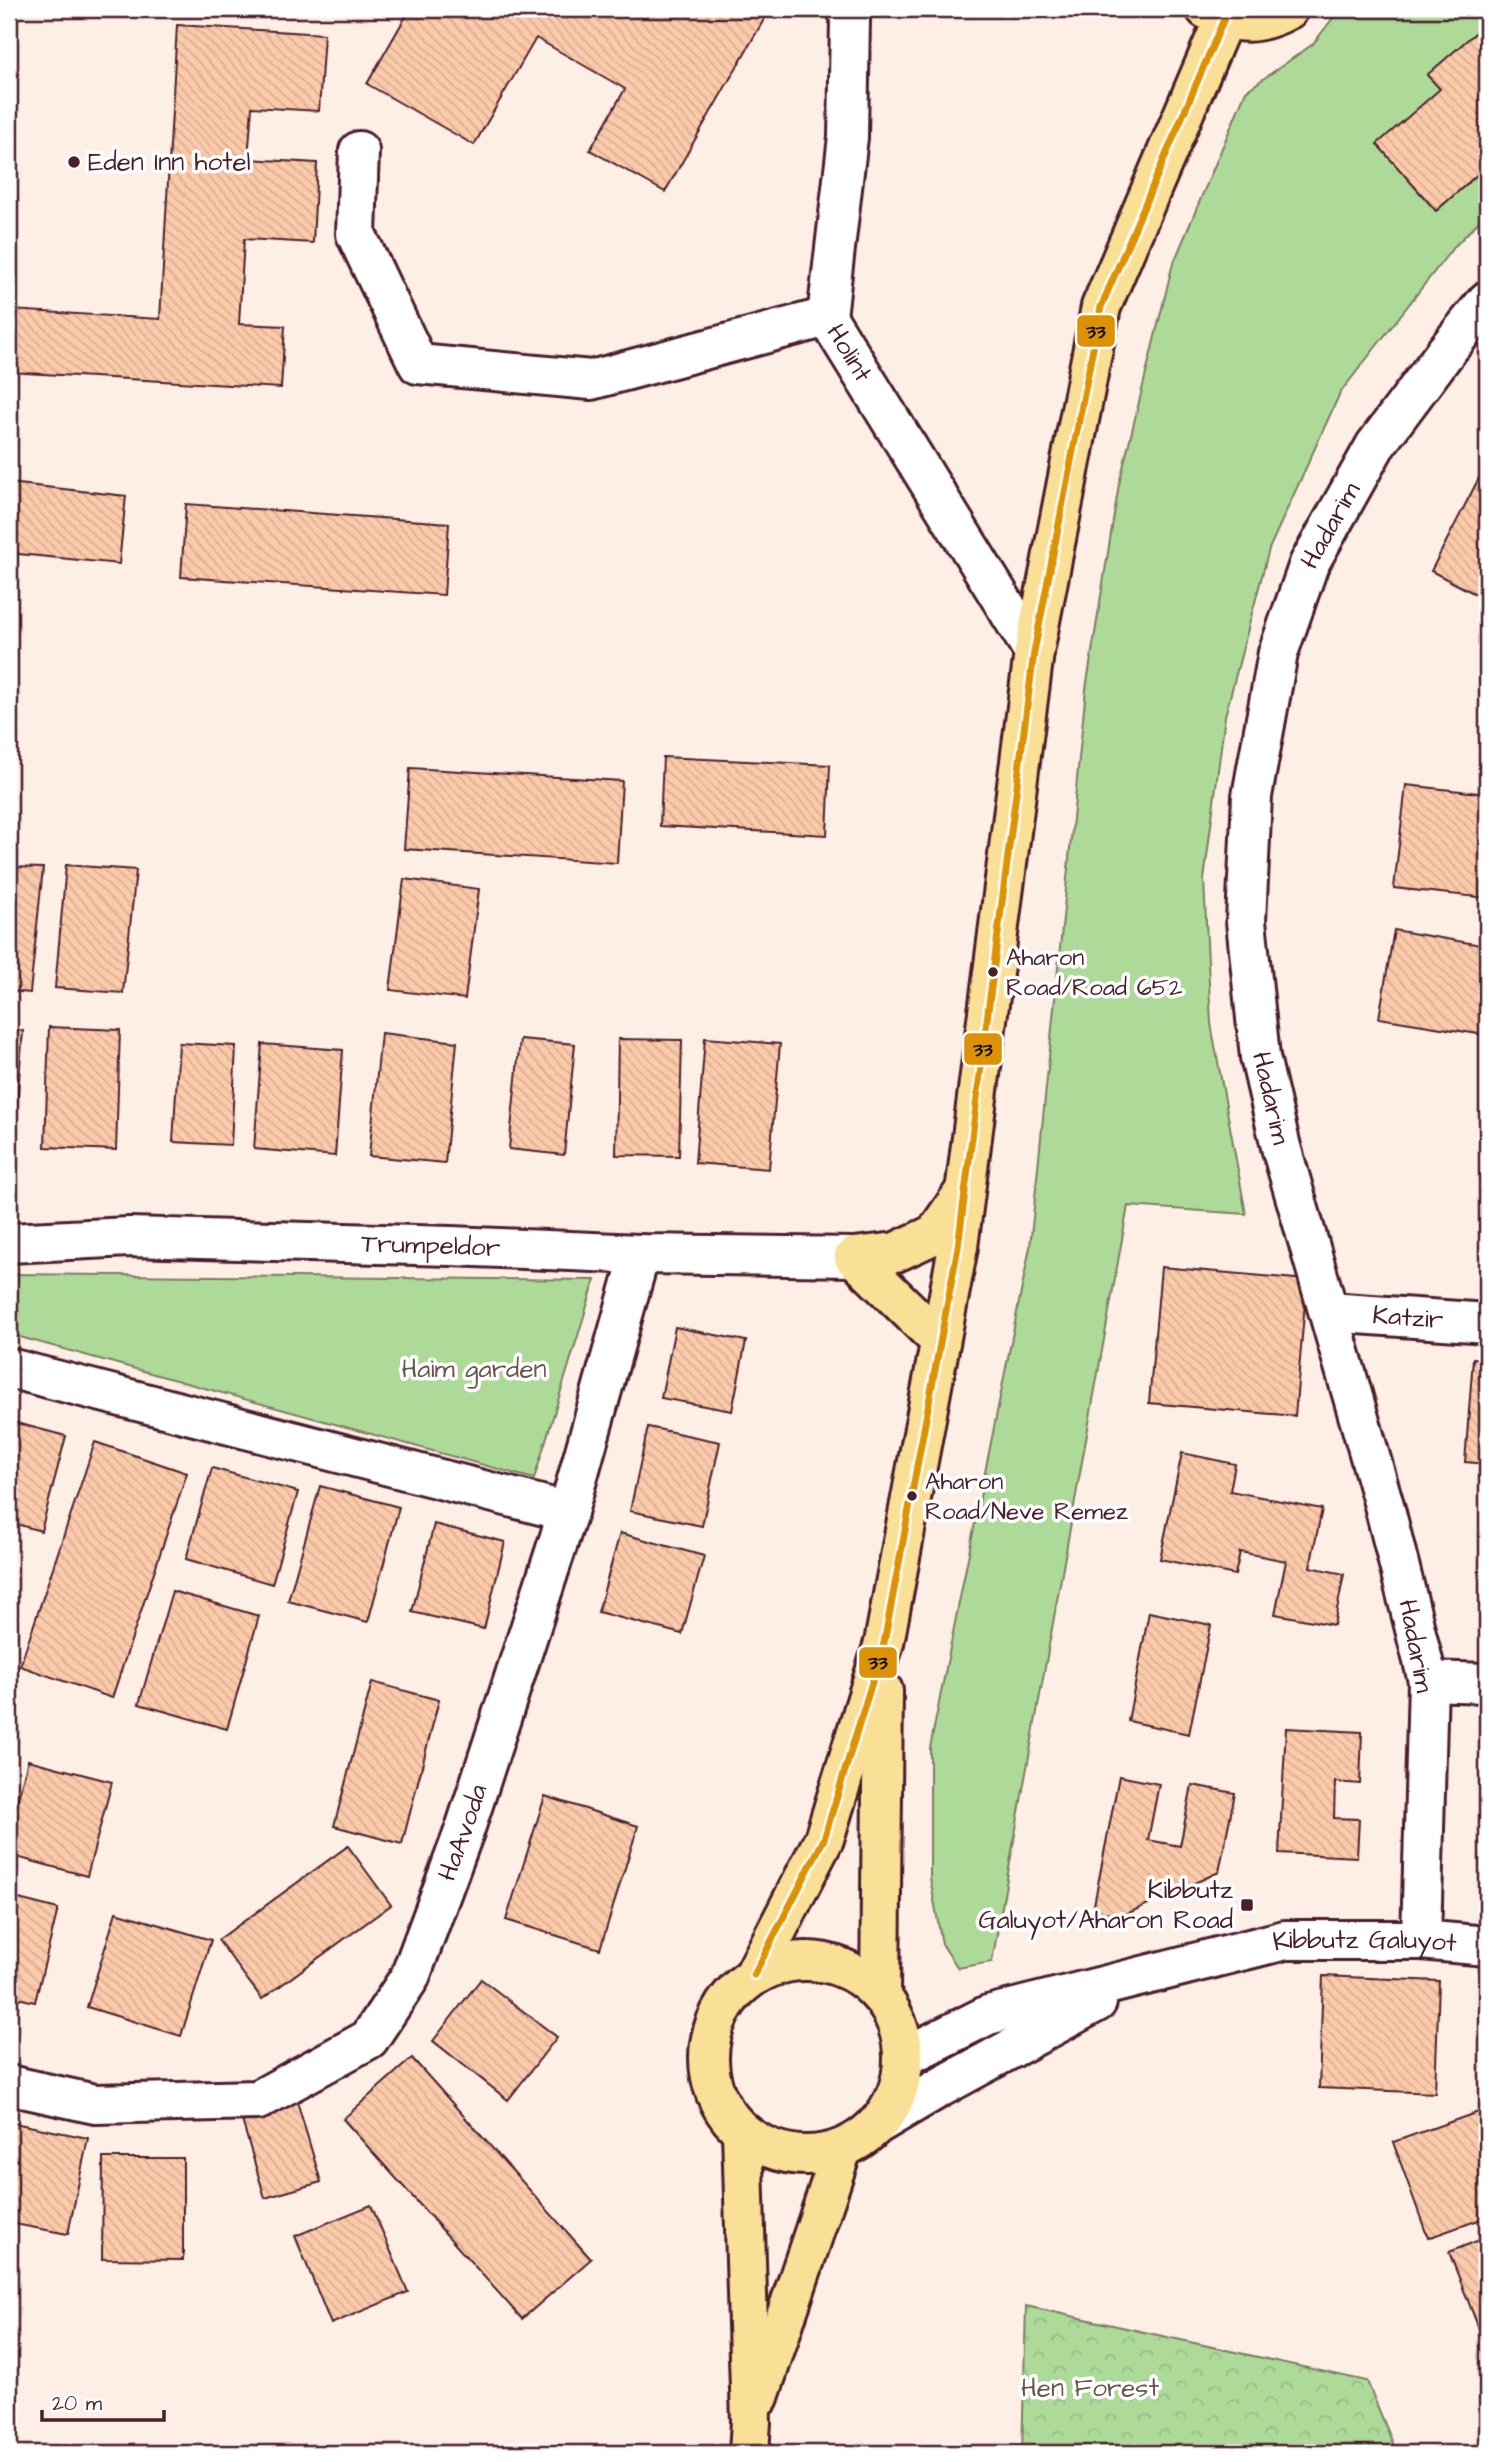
<svg xmlns="http://www.w3.org/2000/svg" width="1496" height="2462" font-family="'Architects Daughter',sans-serif">
  <style>
    .green { fill: #adda99; stroke: #7c7c62; stroke-width: 2 }
    .forest { fill: url(#forest-crowns); stroke: #7c7c62; stroke-width: 2 }
    .building { fill: url(#building-back-hatch); stroke: #4a1f2b; stroke-width: 2 }
    .lines { fill: none; stroke-linecap: round; stroke-linejoin: round }
    .street-casing { stroke: #4a1f2b; stroke-width: 44 }
    .secondary-casing { stroke: #4a1f2b; stroke-width: 44 }
    .primary-casing { stroke: #4a1f2b; stroke-width: 44 }
    .street { stroke: #fff; stroke-width: 38 }
    .secondary { stroke: #fff; stroke-width: 38 }
    .primary { stroke: #fadf96; stroke-width: 38 }
    .bus-1-casing { stroke: #fff; stroke-width: 12 }
    .bus-1 { stroke: #dd9206; stroke-width: 7 }
    .poi-dot { fill: #4a1f2b; stroke: #fff; stroke-width: 2.5 }
    .labels { text-anchor: middle; dominant-baseline: central; stroke-width: 7; stroke-linejoin: round; paint-order: stroke }
    .bus-label { font-size: 24px; fill: #4a1f2b; stroke: #fff; text-anchor: start }
    .poi-label { font-size: 26px; fill: #4a1f2b; stroke: #fff; text-anchor: start }
    .street-label { font-size: 26px; fill: #4a1f2b; stroke: #fff }
    .park-label { font-size: 26px; fill: #68574c; stroke: #fff }
    .line-badge { stroke: #fff; stroke-width: 2.5 }
    .pale-badge-label { font-size: 19px; text-anchor: middle; font-weight: bold; fill: #111 }
  </style>
  <defs>
    <pattern id="forest-crowns" width="20" height="18" patternUnits="userSpaceOnUse" patternTransform="scale(1.75)"><rect width="20" height="18" fill="#adda99"/><path d="M2 6a3 3 0 1 1 6 0M12 15a3 3 0 1 1 6 0" fill="none" stroke="#96bb84"/></pattern>
    <pattern id="building-back-hatch" width="6" height="6" patternUnits="userSpaceOnUse" patternTransform="scale(1.75)"><rect width="6" height="6" fill="#fbcaaa"/><path d="M-1 5l2 2M0 0l6 6M5-1l2 2" fill="none" stroke="#d9ad92"/></pattern>
  </defs>
  <rect width="100%" height="100%" fill="#feefe6"/>
  <filter id="ink" filterUnits="userSpaceOnUse"><feTurbulence type="fractalNoise" baseFrequency=".0143" numOctaves="2"/><feDisplacementMap in="SourceGraphic" scale="14" xChannelSelector="R" yChannelSelector="G"/><feConvolveMatrix kernelMatrix="1 2 1 2 8 2 1 2 1" color-interpolation-filters="sRGB"/></filter>
  <g filter="url(#ink)">
    <g class="green">
      <polygon points="1340,9 1487,9 1487,213 1452,249 1340,393 1269,549 1225,716 1204,880 1211,1024 1246,1214 1128,1206 992,1962 958,1968 942,1944 930,1878 930,1748 1030,1247 1086,689 1119,484 1172,267 1246,91 1313,44"/>
      <polygon points="9,1274 595,1280 534,1479 9,1334"/>
    </g>
    <polygon class="forest" points="1026,2306 1367,2381 1397,2453 1022,2453"/>
    <g class="building">
      <polygon points="410,9 770,9 665,192 590,150 625,89 536,38 474,145 367,84"/>
      <polygon points="177,25 324,34 319,111 252,107 248,159 317,163 313,243 244,239 239,324 285,326 281,388 9,372 11,310 160,319"/>
      <polygon points="1481,28 1487,35 1487,134 1485,136 1487,166 1436,211 1377,144 1440,89 1427,75"/>
      <polygon points="1480,476 1487,480 1487,600 1431,571"/>
      <polygon points="9,483 126,496 119,564 9,553"/>
      <polygon points="186,504 449,523 444,595 181,577"/>
      <polygon points="663,757 830,765 827,835 660,826"/>
      <polygon points="410,768 622,781 617,863 404,849"/>
      <polygon points="1406,785 1487,794 1487,898 1394,888"/>
      <polygon points="66,865 136,870 123,993 55,988"/>
      <polygon points="9,867 43,868 30,993 9,991"/>
      <polygon points="404,879 479,889 465,999 390,990"/>
      <polygon points="1394,930 1487,946 1487,1019 1485,1035 1379,1018"/>
      <polygon points="49,1027 120,1030 116,1150 45,1147"/>
      <polygon points="9,1030 23,1031 13,1152 9,1152"/>
      <polygon points="381,1033 457,1042 445,1163 369,1156"/>
      <polygon points="705,1038 780,1044 769,1169 695,1163"/>
      <polygon points="520,1039 575,1044 564,1155 509,1149"/>
      <polygon points="618,1039 682,1040 679,1156 616,1155"/>
      <polygon points="179,1043 236,1046 231,1145 173,1142"/>
      <polygon points="262,1044 343,1050 335,1156 254,1149"/>
      <polygon points="1161,1267 1307,1280 1295,1416 1149,1403"/>
      <polygon points="675,1327 746,1341 732,1411 661,1398"/>
      <polygon points="1473,1358 1487,1359 1487,1464 1465,1462"/>
      <polygon points="9,1421 66,1436 41,1531 9,1522"/>
      <polygon points="648,1427 720,1442 702,1526 630,1511"/>
      <polygon points="95,1442 187,1473 112,1698 20,1666"/>
      <polygon points="1182,1453 1235,1464 1230,1491 1322,1509 1310,1567 1344,1574 1334,1625 1275,1614 1286,1561 1240,1552 1235,1575 1160,1559"/>
      <polygon points="212,1468 298,1492 272,1584 186,1559"/>
      <polygon points="320,1486 399,1507 368,1622 288,1601"/>
      <polygon points="1484,1505 1487,1505 1487,1632 1482,1632"/>
      <polygon points="434,1524 505,1542 484,1629 412,1612"/>
      <polygon points="620,1533 704,1556 682,1634 598,1612"/>
      <polygon points="172,1591 259,1616 227,1729 139,1704"/>
      <polygon points="1149,1612 1211,1625 1189,1734 1128,1721"/>
      <polygon points="372,1682 439,1700 402,1844 334,1826"/>
      <polygon points="1286,1728 1362,1732 1360,1784 1335,1782 1334,1818 1359,1819 1357,1857 1279,1853"/>
      <polygon points="28,1760 112,1782 87,1876 9,1855 9,1833"/>
      <polygon points="1119,1776 1159,1784 1148,1840 1180,1846 1192,1785 1235,1793 1219,1872 1122,1916 1093,1910"/>
      <polygon points="545,1796 638,1826 600,1949 506,1920"/>
      <polygon points="348,1846 391,1905 262,1999 218,1940"/>
      <polygon points="11,1897 58,1909 35,2002 9,1996 9,1907"/>
      <polygon points="116,1912 211,1940 181,2036 87,2007"/>
      <polygon points="1323,1976 1439,1981 1435,2093 1319,2088"/>
      <polygon points="481,1979 557,2037 508,2100 433,2041"/>
      <polygon points="412,2058 591,2259 522,2319 343,2119"/>
      <polygon points="297,2101 321,2182 265,2198 241,2117"/>
      <polygon points="1487,2109 1487,2217 1428,2238 1393,2142"/>
      <polygon points="9,2122 88,2138 68,2234 9,2223"/>
      <polygon points="103,2158 183,2158 183,2260 102,2259"/>
      <polygon points="371,2205 408,2292 331,2324 295,2236"/>
      <polygon points="1487,2237 1487,2338 1483,2339 1449,2252"/>
    </g>
    <g class="lines">
      <defs>
        <g id="street">
          <path id="s1" d="M847 9 850 19 848 137 827 317 1034 652"/>
          <polyline points="359,151 356,234 418,364 591,380 827,317"/>
          <path id="s2" d="M9 1243 129 1237 451 1246 640 1254 854 1257"/>
          <path id="s3" d="M1329 1312 1487 1323"/>
          <polyline points="9,1368 568,1512"/>
          <polyline points="1428,1681 1487,1683"/>
          <path id="s4" d="M1421 1940 1428 1681 1384 1505 1281 1147 1260 1057 1246 921 1252 796 1278 653 1309 564 1375 446 1447 350 1487 301"/>
          <path id="s5" d="M9 2085 95 2104 258 2100 369 2039 410 1977 465 1829 568 1512 640 1254"/>
        </g>
        <g id="secondary">
          <path id="s6" d="M904 2057 988 2015 1285 1940H1421L1487 1946"/>
          <polyline points="878,2124 939,2088 1097,2002"/>
        </g>
        <g id="primary">
          <path d="M1206 9C1237 26 1258 26 1289 9"/>
          <polyline points="854,1257 896,1252 935,1234 964,1192"/>
          <polyline points="854,1257 940,1341"/>
          <circle cx="806" cy="2058" r="97"/>
          <polyline points="754,1975 824,1839 884,1643 958,1247 1034,652 1101,307 1224,19"/>
          <polyline points="880,1993 883,1691"/>
          <polyline points="742,2132 751,2422 749,2453"/>
          <polyline points="759,2397 842,2149"/>
        </g>
      </defs>
      <use href="#street" class="street-casing"/>
      <use href="#secondary" class="secondary-casing"/>
      <use href="#primary" class="primary-casing"/>
      <use href="#street" class="street"/>
      <use href="#secondary" class="secondary"/>
      <use href="#primary" class="primary"/>
      <defs>
        <polyline id="bus-1" points="754,1975 824,1839 884,1643 958,1247 1034,652 1101,307 1224,19"/>
      </defs>
      <use href="#bus-1" class="bus-1-casing"/>
      <use href="#bus-1" class="bus-1"/>
    </g>
  </g>
  <g class="poi-dot">
    <circle cx="74" cy="162" r="7"/>
    <circle cx="993" cy="972" r="6"/>
    <circle cx="912" cy="1496" r="6"/>
    <rect x="1240" y="1898" width="14" height="14" rx="3.5"/>
  </g>
  <g class="labels">
    <g class="bus-label">
      <text x="1006" y="958">Aharon<tspan x="1006" dy="30">Road/Road 652</tspan></text>
      <text x="925" y="1482">Aharon<tspan x="925" dy="30">Road/Neve Remez</tspan></text>
    </g>
    <g class="poi-label">
      <text x="88" y="162">Eden Inn hotel</text>
      <text x="1233" y="1890" text-anchor="end">Kibbutz<tspan x="1233" dy="30">Galuyot/Aharon Road</tspan></text>
    </g>
    <g class="street-label">
      <text stroke="none"><textPath href="#s1" startOffset="352">Holint</textPath></text>
      <text stroke="none"><textPath href="#s4" startOffset="1451">Hadarim</textPath></text>
      <text transform="translate(1271 1098) rotate(77)">Hadarim</text>
      <text stroke="none"><textPath href="#s2" startOffset="422">Trumpeldor</textPath></text>
      <text stroke="none"><textPath href="#s3" startOffset="79">Katzir</textPath></text>
      <text transform="translate(1416 1646) rotate(79)">Hadarim</text>
      <text stroke="none"><textPath href="#s5" startOffset="606">HaAvoda</textPath></text>
      <text stroke="none"><textPath href="#s6" startOffset="480">Kibbutz Galuyot</textPath></text>
    </g>
    <g class="park-label">
      <text x="474" y="1369">Haim garden</text>
      <text x="1090" y="2388">Hen Forest</text>
    </g>
  </g>
  <g class="line-badge">
    <rect x="1076" y="314" width="40" height="34" rx="7" fill="#dd9206"/>
    <rect x="963" y="1032" width="40" height="34" rx="7" fill="#dd9206"/>
    <rect x="858" y="1646" width="40" height="33" rx="7" fill="#dd9206"/>
  </g>
  <g class="pale-badge-label">
    <text x="1096" y="338">33</text>
    <text x="983" y="1056">33</text>
    <text x="878" y="1669">33</text>
  </g>
  <rect width="1496" height="2462" fill="none" stroke="#fff" stroke-width="35"/>
  <rect x="18" y="18" width="1461" height="2427" fill="none" stroke="#4a1f2b" stroke-width="2.5" filter="url(#ink)"/>
  <path d="M42 2410v10h122v-10" fill="none" stroke="#4a1f2b" stroke-width="3.5"/>
  <text x="52" y="2410" font-size="21" fill="#4a1f2b" stroke="#ffffff" stroke-width="5" paint-order="stroke">20 m</text>
</svg>
